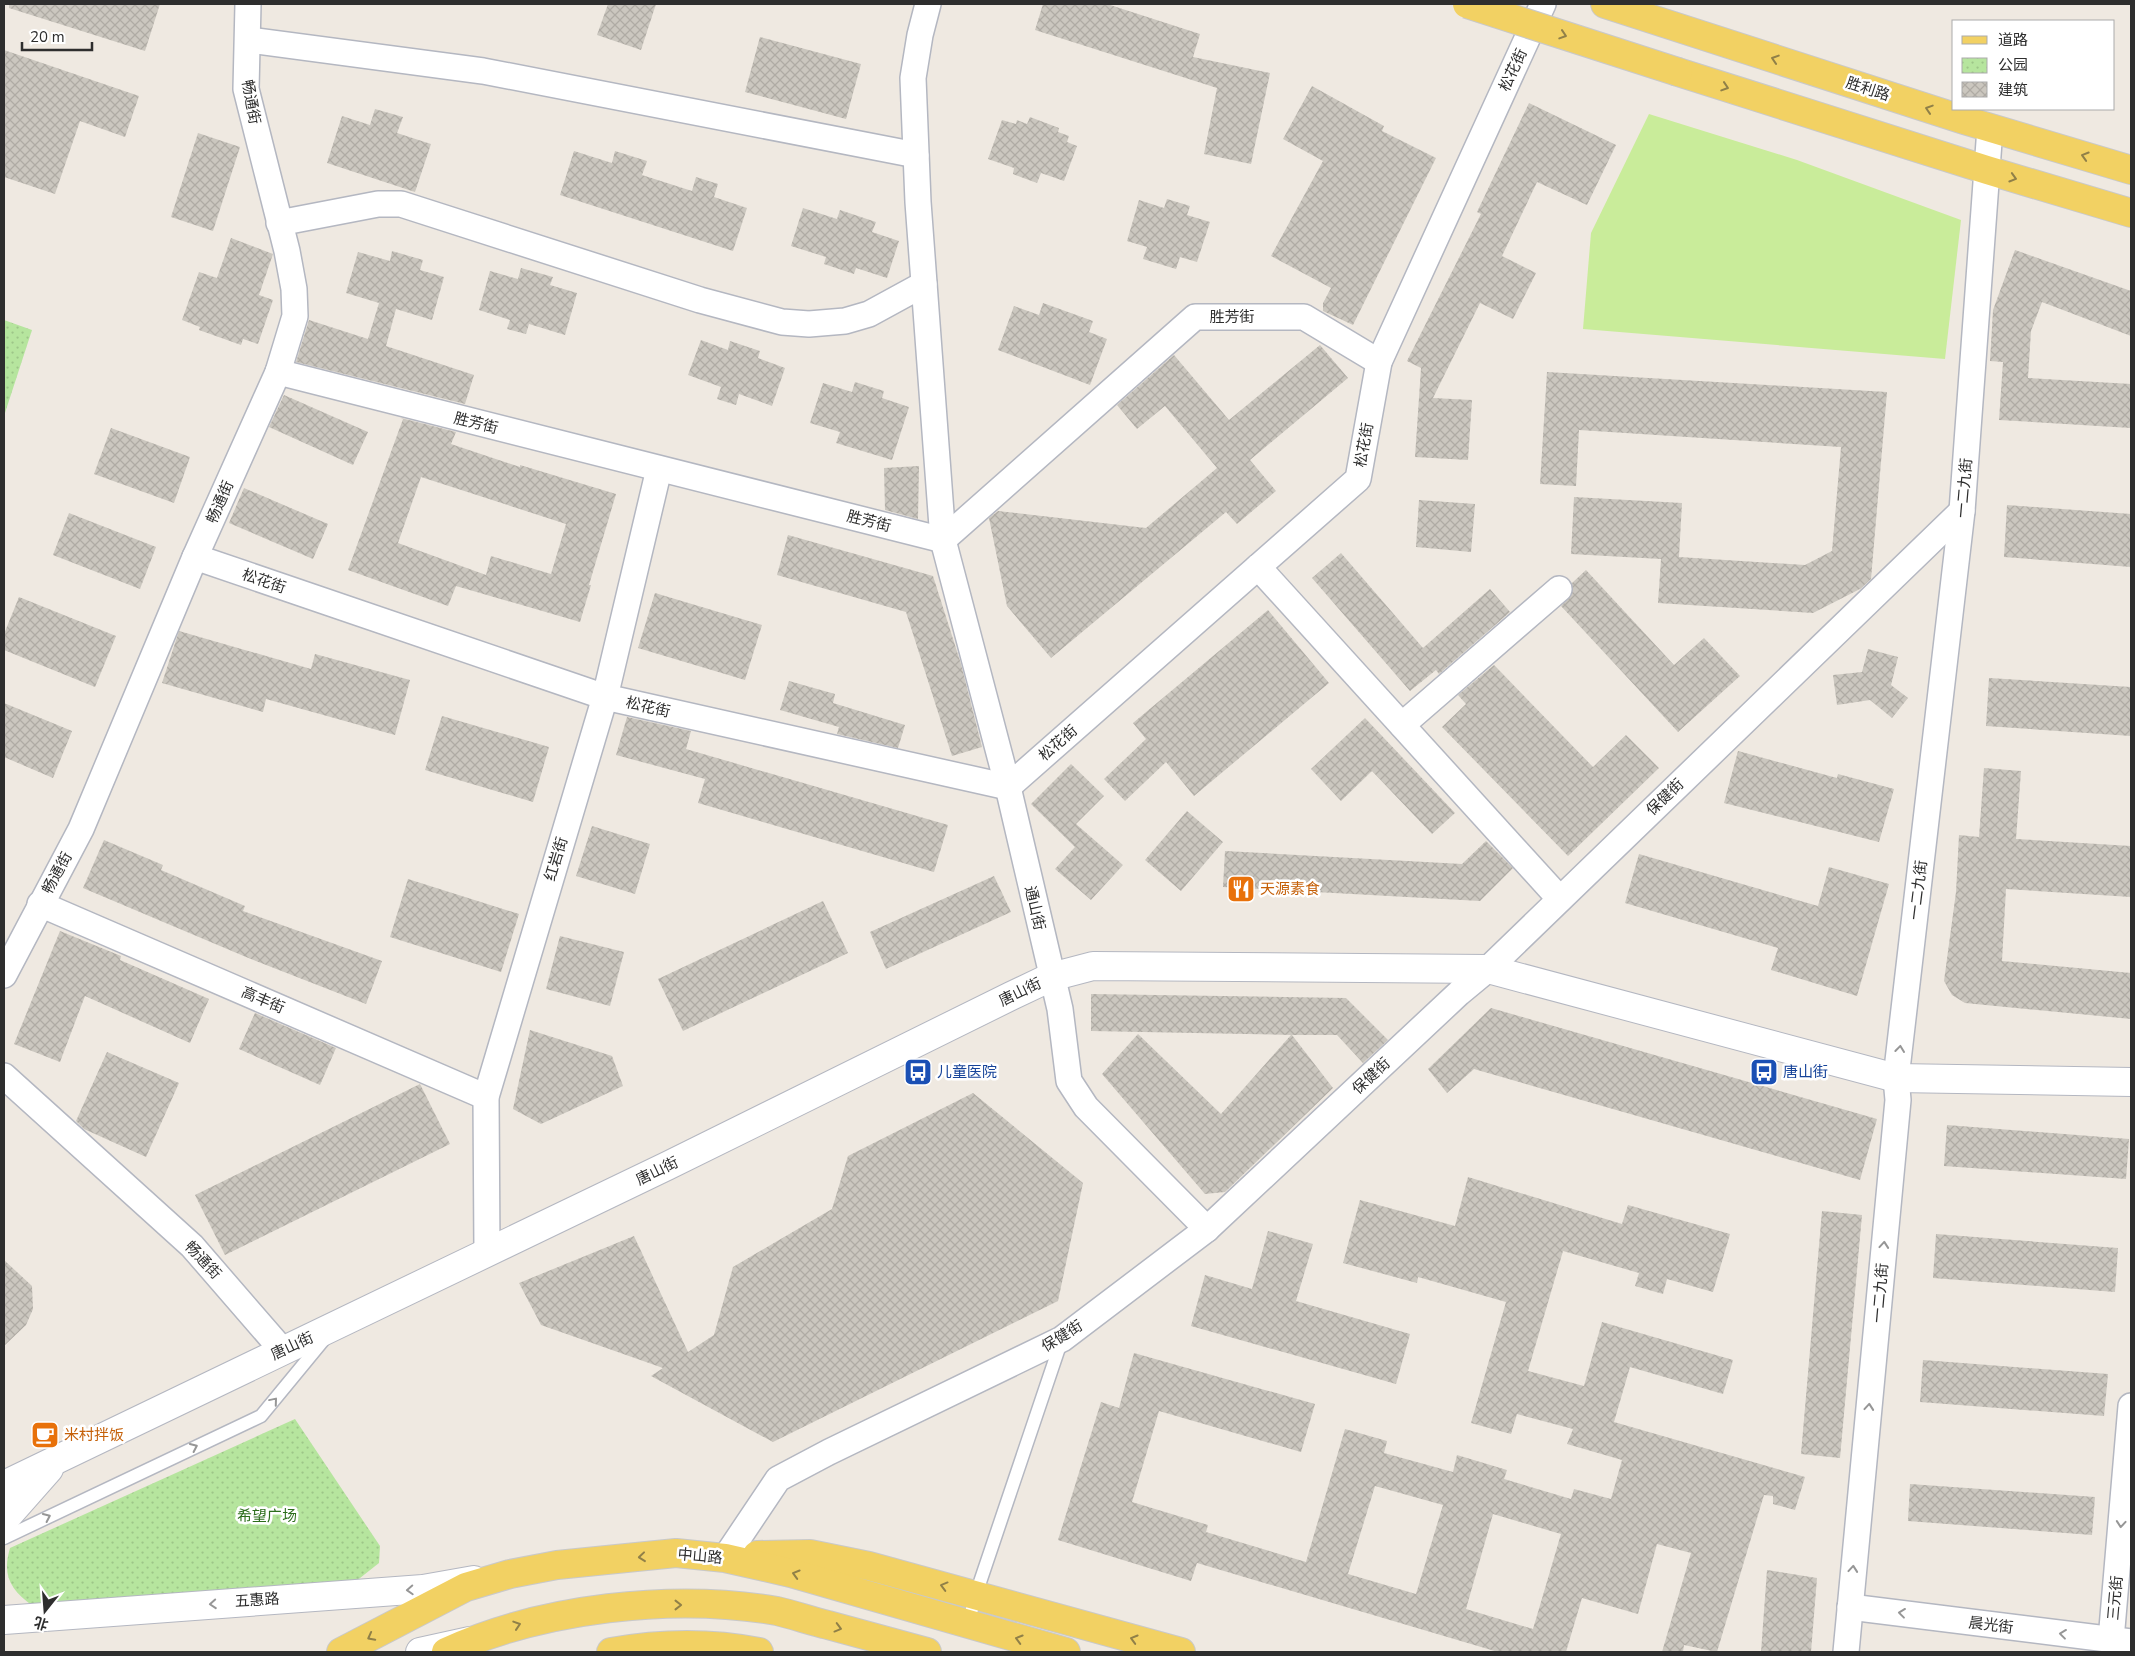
<svg xmlns="http://www.w3.org/2000/svg" width="2135" height="1656" font-family="'Nunito Sans','Noto Sans SC',sans-serif">
  <style>
    .park { fill: url(#park-dots) }
    .pitch { fill: #c9ec9a }
    .building { fill: url(#building-cross-hatch); fill-rule: evenodd }
    .lines { fill: none; stroke-linecap: round; stroke-linejoin: round }
    .service-casing { stroke: #b4b7c1; stroke-width: 15 }
    .minor-casing { stroke: #b4b7c1; stroke-width: 28 }
    .secondary-casing { stroke: #b4b7c1; stroke-width: 30 }
    .primary-casing { stroke: #c9c9c9; stroke-width: 30 }
    .service { stroke: #fff; stroke-width: 12 }
    .minor { stroke: #fff; stroke-width: 25 }
    .secondary { stroke: #fff; stroke-width: 28 }
    .primary { stroke: #f2d163; stroke-width: 28 }
    .primary-bridge-casing { stroke: #c9c9c9; stroke-width: 30; stroke-linecap: butt }
    .primary-bridge { stroke: #f2d163; stroke-width: 28 }
    .oneway { stroke: #908048 }
    .oneway2 { stroke: #969696 }
    .labels { text-anchor: middle; dominant-baseline: central; stroke-width: 5; stroke-linejoin: round; paint-order: stroke }
    .street-label { font-size: 15px; fill: #2e2e2e; stroke: #fff }
    .food-label { font-size: 15px; fill: #c56008; stroke: #fff; text-anchor: start }
    .transit-label { font-size: 15px; fill: #164399; stroke: #fff; text-anchor: start }
    .park-label { font-size: 15px; fill: #2c6e1b; stroke: #fff }
  </style>
  <defs>
    <pattern id="park-dots" width="8" height="8" patternUnits="userSpaceOnUse" patternTransform="scale(1.25)"><rect width="8" height="8" fill="#b6e59e"/><path d="M2 2h.1M6 6h.1" fill="none" stroke="#9dc588" stroke-width="1.8" stroke-linecap="round"/></pattern>
    <pattern id="building-cross-hatch" width="8" height="8" patternUnits="userSpaceOnUse" patternTransform="scale(1.25)"><rect width="8" height="8" fill="#cbc7bf"/><path d="M0 0l8 8M0 8l8-8" fill="none" stroke="#afaba4"/></pattern>
  </defs>
  <rect width="100%" height="100%" fill="#efe9e1"/>
  <g class="park">
    <polygon points="4,320 32,330 4,416"/>
    <path d="M295 1419 380 1546 379 1563 355 1582 33 1606C10 1590 2 1575 10 1548Z"/>
  </g>
  <polygon class="pitch" points="1649,114 1797,160 1961,220 1945,359 1583,329 1591,233"/>
  <g class="building">
    <polygon points="9,4 160,4 145,51 9,8"/>
    <polygon points="608,4 656,4 641,50 597,35"/>
    <polygon points="1043,4 1107,4 1200,34 1193,57 1270,73 1251,164 1204,154 1217,88 1035,30"/>
    <polygon points="760,37 861,64 846,119 745,92"/>
    <polygon points="4,50 139,96 125,137 80,121 55,194 4,177"/>
    <polygon points="1312,86 1384,126 1382,131 1436,158 1353,325 1323,311 1323,303 1331,288 1271,256 1323,161 1283,139"/>
    <polygon points="1529,103 1616,145 1587,205 1537,182 1502,256 1536,273 1513,319 1480,303 1433,398 1472,400 1468,460 1415,457 1421,368 1407,361 1481,214 1477,212"/>
    <polygon points="375,109 403,117 397,133 431,144 415,192 327,163 342,116 370,125"/>
    <polygon points="1030,117 1059,128 1058,132 1069,136 1067,142 1077,146 1064,181 1041,173 1037,183 1013,174 1014,168 988,159 1002,120 1016,124 1017,120 1027,124"/>
    <polygon points="198,133 240,147 213,231 171,217"/>
    <polygon points="574,151 612,163 615,151 647,161 642,175 692,191 696,177 718,184 714,197 747,208 733,251 560,195"/>
    <polygon points="1167,199 1190,206 1187,215 1210,222 1197,262 1180,257 1176,269 1143,259 1147,247 1127,241 1139,200 1164,208"/>
    <polygon points="803,208 837,219 840,210 876,222 872,232 899,241 887,278 856,268 854,274 824,264 826,257 791,246"/>
    <polygon points="231,238 273,254 259,295 273,300 258,344 243,339 241,345 199,330 200,327 182,320 199,272 217,278"/>
    <polygon points="2015,250 2131,291 2131,336 2042,302 2031,331 2028,378 2131,384 2131,428 1999,420 2003,362 1990,361 1993,310"/>
    <polygon points="392,251 423,260 420,270 444,277 432,320 396,309 386,346 474,375 465,404 296,362 309,320 368,339 379,303 346,293 358,252 390,261"/>
    <polygon points="521,268 553,277 550,285 577,293 565,335 529,324 526,334 507,329 510,320 479,310 490,271 518,279"/>
    <polygon points="1043,303 1093,321 1089,332 1107,339 1090,385 998,350 1014,306 1039,315"/>
    <polygon points="701,340 728,350 730,341 760,351 758,358 785,368 772,406 739,394 736,405 717,399 721,387 688,375"/>
    <polygon points="1320,345 1348,378 1250,460 1276,491 1237,524 1226,512 1051,658 1007,606 989,518 998,511 1146,528 1217,468 1165,406 1137,429 1117,405 1174,355 1229,420"/>
    <polygon points="1547,372 1887,392 1871,579 1860,589 1813,613 1658,603 1661,559 1571,554 1574,497 1682,503 1679,557 1805,565 1832,551 1841,447 1579,430 1576,486 1540,484"/>
    <polygon points="855,382 884,391 882,398 909,407 892,460 836,443 840,432 810,423 823,383 852,392"/>
    <polygon points="284,395 368,432 353,465 269,427"/>
    <path d="M401 418 456 432 451 444 520 467V465L616 494 589 585H591L580 622 456 586 448 606 348 570 403 419ZM421 477 566 524 551 574 491 556 486 575 398 543Z"/>
    <polygon points="111,428 190,457 174,503 94,474"/>
    <polygon points="919,466 918,519 885,510 884,468"/>
    <polygon points="244,488 328,524 313,559 229,523"/>
    <polygon points="1419,500 1475,504 1471,552 1416,547"/>
    <polygon points="2007,505 2131,514 2131,567 2004,557"/>
    <polygon points="69,513 156,547 140,589 53,555"/>
    <polygon points="788,535 933,576 961,664 982,747 952,756 906,612 777,575"/>
    <polygon points="1341,553 1423,648 1490,589 1510,612 1439,674 1436,670 1410,691 1312,578"/>
    <polygon points="1586,570 1674,665 1704,638 1740,676 1678,732 1561,606 1572,594 1572,583"/>
    <polygon points="655,593 762,625 745,680 638,648"/>
    <polygon points="19,597 116,636 95,687 4,650 4,634"/>
    <polygon points="1268,610 1329,683 1194,796 1166,762 1125,801 1104,779 1146,739 1133,723"/>
    <polygon points="179,631 311,669 315,654 410,680 395,735 266,699 263,712 162,683"/>
    <polygon points="1868,649 1898,657 1891,685 1908,698 1892,718 1870,700 1837,705 1833,675 1862,672"/>
    <polygon points="1494,665 1593,767 1626,735 1659,768 1568,856 1442,727 1466,704 1458,695"/>
    <polygon points="1989,678 2131,687 2131,736 1986,726"/>
    <polygon points="789,681 835,694 833,703 905,725 898,748 837,734 839,727 780,710"/>
    <polygon points="4,703 72,731 53,778 4,757"/>
    <polygon points="442,716 549,747 533,802 425,770"/>
    <polygon points="627,717 691,731 686,749 948,825 934,872 698,803 705,779 616,755"/>
    <polygon points="1365,718 1455,813 1432,834 1372,771 1341,801 1311,769"/>
    <polygon points="1738,751 1837,778 1838,774 1894,789 1879,842 1724,803"/>
    <polygon points="1071,764 1104,796 1076,824 1123,865 1091,900 1055,869 1075,847 1031,804"/>
    <polygon points="1984,768 2021,771 2016,839 2131,846 2131,897 2006,889 2002,961 2131,973 2131,1019 1965,1003 1952,995 1944,981 1956,892 1959,835 1979,837"/>
    <polygon points="1187,811 1223,842 1181,891 1145,860"/>
    <polygon points="592,826 650,844 635,894 576,876"/>
    <polygon points="104,840 163,865 161,870 245,906 243,911 382,961 366,1004 246,957 83,888"/>
    <polygon points="1486,841 1513,868 1480,901 1223,887 1225,851 1462,864"/>
    <polygon points="1639,854 1818,906 1829,867 1889,884 1857,996 1771,970 1778,948 1625,903"/>
    <polygon points="994,876 1011,912 886,969 870,932"/>
    <polygon points="408,879 519,914 501,972 390,937"/>
    <polygon points="823,901 848,953 683,1031 658,979"/>
    <polygon points="60,931 121,956 120,960 209,999 190,1043 85,996 60,1062 14,1044"/>
    <polygon points="560,936 624,952 610,1006 546,989"/>
    <polygon points="1091,994 1346,998 1388,1040 1363,1063 1337,1035 1292,1035 1333,1088 1225,1192 1205,1194 1102,1074 1138,1034 1221,1114 1291,1035 1091,1031"/>
    <polygon points="1491,1008 1877,1119 1860,1180 1474,1069 1447,1093 1428,1069"/>
    <polygon points="255,1013 336,1048 320,1085 239,1049"/>
    <polygon points="530,1030 612,1056 623,1086 541,1124 513,1109"/>
    <polygon points="107,1052 179,1083 146,1157 84,1129 76,1121"/>
    <polygon points="420,1084 450,1144 225,1255 195,1195"/>
    <polygon points="973,1093 1083,1183 1058,1301 773,1442 651,1376 663,1368 541,1325 519,1283 634,1236 688,1352 714,1335 733,1267 832,1209 848,1156"/>
    <polygon points="1947,1125 2129,1139 2126,1179 1944,1166"/>
    <path d="M1468 1177 1622 1224 1628 1205 1730 1234 1713 1292 1667 1279 1663 1294 1635 1286 1639 1273 1563 1251 1528 1371 1584 1386 1602 1322 1733 1360 1723 1394 1630 1367 1614 1422 1805 1477 1795 1510 1773 1504V1496L1764 1495 1717 1652 1684 1645 1683 1652H1662L1691 1553 1657 1544 1638 1614 1582 1598 1566 1652H1498L1197 1563 1191 1581 1058 1540 1101 1402 1119 1408 1134 1353 1315 1404 1301 1452 1159 1411 1132 1502 1208 1525 1206 1532 1306 1562 1345 1429 1387 1441 1384 1453 1453 1472 1457 1455 1507 1470 1504 1479 1571 1499 1574 1489 1611 1499 1622 1460 1567 1444 1573 1429 1517 1414 1511 1434 1471 1423 1506 1302 1418 1277 1417 1283 1343 1263 1360 1200 1455 1226ZM1375 1486 1443 1505 1416 1594 1348 1574ZM1493 1514 1561 1534 1533 1629 1466 1609Z"/>
    <polygon points="1822,1211 1862,1215 1840,1458 1801,1454"/>
    <polygon points="1268,1231 1313,1244 1296,1301 1410,1334 1396,1384 1191,1326 1205,1275 1252,1289"/>
    <polygon points="1936,1234 2118,1248 2115,1292 1933,1278"/>
    <polygon points="4,1260 32,1286 33,1309 26,1325 4,1346"/>
    <polygon points="1923,1360 2108,1374 2104,1416 1920,1402"/>
    <polygon points="1910,1484 2095,1497 2092,1535 1908,1521"/>
    <polygon points="1767,1570 1817,1578 1811,1652 1761,1652"/>
  </g>
  <g class="lines">
    <defs>
      <g id="service">
        <polyline points="4,1538 261,1416 326,1337"/>
        <polyline points="968,1624 976,1594 1062,1339"/>
      </g>
      <g id="minor">
        <polyline points="928,4 920,35 913,78 914,103 918,202 943,540 1008,787 1060,1009 1069,1081 1086,1107 1207,1229"/>
        <polyline points="249,40 483,71 916,155"/>
        <polyline points="279,223 378,204 401,204 700,300 782,322 809,324 845,321 869,314 924,284"/>
        <polyline points="278,372 943,540 1195,317 1304,317 1379,362"/>
        <polyline points="195,557 605,697 1008,787 1358,479 1379,362 1543,4"/>
        <polyline points="1258,567 1559,898"/>
        <polyline points="1402,725 1559,589"/>
        <polyline points="40,904 486,1097"/>
        <polyline points="4,975 81,829 195,557 278,372 295,316 294,289 287,251 246,89 248,4"/>
        <polyline points="4,1076 192,1246 283,1351"/>
        <polyline points="487,1253 486,1097 605,697 659,469"/>
        <polyline points="725,1558 778,1479 829,1452 1062,1339 1207,1229 1459,993 1488,969 1962,511"/>
        <polyline points="1850,1607 2131,1642"/>
        <polyline points="2111,1640 2131,1406"/>
        <polyline points="1846,1652 1898,1100 1896,1078 1962,511 1990,128"/>
      </g>
      <g id="secondary">
        <polyline points="4,1485 667,1166 1011,996 1051,977 1093,966 1488,969 1896,1078 2131,1082"/>
        <polyline points="4,1520 49,1469"/>
        <polyline points="4,1620 423,1589 474,1580"/>
        <polyline points="420,1652 470,1641"/>
      </g>
      <g id="primary">
        <polyline points="1605,4 1964,120 2131,170"/>
        <polyline points="1678,72 1987,170 2131,213"/>
        <polyline points="757,1555 810,1554 869,1566 1181,1652"/>
        <polyline points="341,1652 466,1587 510,1574 557,1565 676,1553 725,1558 791,1573 1066,1652"/>
        <path d="M446 1652C541 1608 673 1593 777 1611 794 1615 811 1621 828 1625 861 1634 894 1643 927 1652"/>
        <path d="M611 1652C661 1643 709 1642 759 1652"/>
      </g>
    </defs>
    <use href="#service" class="service-casing"/>
    <use href="#minor" class="minor-casing"/>
    <use href="#secondary" class="secondary-casing"/>
    <use href="#primary" class="primary-casing"/>
    <use href="#service" class="service"/>
    <use href="#minor" class="minor"/>
    <use href="#secondary" class="secondary"/>
    <use href="#primary" class="primary"/>
    <defs>
      <polyline id="primary-bridge" points="1467,4 1678,72"/>
    </defs>
    <use href="#primary-bridge" class="primary-bridge-casing"/>
    <use href="#primary-bridge" class="primary-bridge"/>
  </g>
  <defs><path id="oneway-chevron" d="M-2-3.5L2.5 0L-2 3.5" fill="none" stroke-width="1.6" stroke-linecap="round" stroke-linejoin="round" transform="scale(1.25)"/></defs>
  <g class="oneway">
    <use href="#oneway-chevron" transform="translate(1563 35) rotate(18)"/>
    <use href="#oneway-chevron" transform="translate(1775 59) rotate(-162)"/>
    <use href="#oneway-chevron" transform="translate(1725 87) rotate(18)"/>
    <use href="#oneway-chevron" transform="translate(1929 109) rotate(-162)"/>
    <use href="#oneway-chevron" transform="translate(2085 156) rotate(-163)"/>
    <use href="#oneway-chevron" transform="translate(2013 178) rotate(17)"/>
    <use href="#oneway-chevron" transform="translate(642 1557) rotate(174)"/>
    <use href="#oneway-chevron" transform="translate(796 1574) rotate(-164)"/>
    <use href="#oneway-chevron" transform="translate(944 1586) rotate(-165)"/>
    <use href="#oneway-chevron" transform="translate(678 1605)"/>
    <use href="#oneway-chevron" transform="translate(517 1625) rotate(-18)"/>
    <use href="#oneway-chevron" transform="translate(838 1628) rotate(15)"/>
    <use href="#oneway-chevron" transform="translate(371 1637) rotate(152)"/>
    <use href="#oneway-chevron" transform="translate(1019 1639) rotate(-164)"/>
    <use href="#oneway-chevron" transform="translate(1134 1639) rotate(-164)"/>
  </g>
  <g class="oneway2">
    <use href="#oneway-chevron" transform="translate(1900 1049) rotate(-83)"/>
    <use href="#oneway-chevron" transform="translate(1884 1245) rotate(-85)"/>
    <use href="#oneway-chevron" transform="translate(274 1401) rotate(-50)"/>
    <use href="#oneway-chevron" transform="translate(1869 1407) rotate(-85)"/>
    <use href="#oneway-chevron" transform="translate(194 1447) rotate(-25)"/>
    <use href="#oneway-chevron" transform="translate(47 1517) rotate(-25)"/>
    <use href="#oneway-chevron" transform="translate(2121 1524) rotate(95)"/>
    <use href="#oneway-chevron" transform="translate(1853 1569) rotate(-85)"/>
    <use href="#oneway-chevron" transform="translate(410 1590) rotate(177)"/>
    <use href="#oneway-chevron" transform="translate(213 1604) rotate(176)"/>
    <use href="#oneway-chevron" transform="translate(1902 1613) rotate(-173)"/>
    <use href="#oneway-chevron" transform="translate(2063 1634) rotate(-173)"/>
  </g>
  <defs>
    <symbol id="restaurant-square" viewBox="-11 -11 22 22"><rect x="-9" y="-9" width="18" height="18" rx="4" fill="#e8710a" stroke="#fff"/><path d="M-5-6h1v4h1v-4h1v4h1v-4h1v5L-1.5 .5V6h-2V.5L-5-1ZM5-6V6H3V1.5H1.5Q1.5-4 5-6Z" fill="#fff"/></symbol>
    <symbol id="bus-square" viewBox="-11 -11 22 22"><rect x="-9" y="-9" width="18" height="18" rx="4" fill="#1a4fb4" stroke="#fff"/><path d="M-5-6H5V4H4V6H2V4H-2V6H-4V4H-5ZM-3.5-4V0h7V-4ZM-3.5 1.2v1.5H-2V1.2ZM2 1.2v1.5H3.5V1.2Z" fill="#fff"/></symbol>
    <symbol id="cafe-square" viewBox="-11 -11 22 22"><rect x="-9" y="-9" width="18" height="18" rx="4" fill="#e8710a" stroke="#fff"/><path d="M-5.5-4.5H6V0H3Q3 3.5 0 3.5H-2.5Q-5.5 3.5-5.5 0ZM3-3.2v2h1.7v-2ZM-6 4.5H4V6H-6Z" fill="#fff"/></symbol>
  </defs>
  <g fill-rule="evenodd">
    <use href="#restaurant-square" x="1225" y="873" width="32" height="32"/>
    <use href="#bus-square" x="902" y="1056" width="32" height="32"/>
    <use href="#bus-square" x="1748" y="1056" width="32" height="32"/>
    <use href="#cafe-square" x="29" y="1419" width="32" height="32"/>
  </g>
  <g class="labels">
    <g class="street-label">
      <text transform="translate(1513 70) rotate(-65)">松花街</text>
      <text transform="translate(1868 89) rotate(18)">胜利路</text>
      <text transform="translate(251 102) rotate(80)">畅通街</text>
      <text x="1232" y="317">胜芳街</text>
      <text transform="translate(476 423) rotate(14)">胜芳街</text>
      <text transform="translate(1364 445) rotate(-80)">松花街</text>
      <text transform="translate(1964 488) rotate(-85)">一二九街</text>
      <text transform="translate(220 502) rotate(-66)">畅通街</text>
      <text transform="translate(869 521) rotate(14)">胜芳街</text>
      <text transform="translate(264 581) rotate(19)">松花街</text>
      <text transform="translate(648 707) rotate(13)">松花街</text>
      <text transform="translate(1058 743) rotate(-41)">松花街</text>
      <text transform="translate(1665 797) rotate(-44)">保健街</text>
      <text transform="translate(556 859) rotate(-73)">红岩街</text>
      <text transform="translate(57 873) rotate(-61)">畅通街</text>
      <text transform="translate(1918 890) rotate(-83)">一二九街</text>
      <text transform="translate(1035 908) rotate(77)">通山街</text>
      <text transform="translate(1020 992) rotate(-26)">唐山街</text>
      <text transform="translate(263 1000) rotate(23)">高丰街</text>
      <text transform="translate(1371 1076) rotate(-43)">保健街</text>
      <text transform="translate(657 1171) rotate(-26)">唐山街</text>
      <text transform="translate(203 1260) rotate(47)">畅通街</text>
      <text transform="translate(1880 1293) rotate(-85)">一二九街</text>
      <text transform="translate(1062 1336) rotate(-32)">保健街</text>
      <text transform="translate(292 1346) rotate(-25)">唐山街</text>
      <text transform="translate(700 1556) rotate(5)">中山路</text>
      <text transform="translate(2115 1598) rotate(-85)">三元街</text>
      <text transform="translate(257 1600) rotate(-4)">五惠路</text>
      <text transform="translate(1991 1625) rotate(7)">晨光街</text>
    </g>
    <g class="food-label">
      <text x="1260" y="889">天源素食</text>
      <text x="64" y="1435">米村拌饭</text>
    </g>
    <g class="transit-label">
      <text x="937" y="1072">儿童医院</text>
      <text x="1783" y="1072">唐山街</text>
    </g>
    <g class="park-label">
      <text x="267" y="1516">希望广场</text>
    </g>
  </g>
  <rect width="2135" height="1656" fill="none" stroke="#2e2e2e" stroke-width="10"/>
  <rect x="1952" y="20" width="162" height="90" fill="#ffffff" stroke="#ababab"/>
  <rect x="1962" y="36" width="25" height="8" fill="#f2d163" stroke="#ababab"/>
  <text x="1998" y="45" font-size="15" fill="#2e2e2e">道路</text>
  <rect x="1962" y="58" width="25" height="15" fill="url(#park-dots)" stroke="#ababab"/>
  <text x="1998" y="70" font-size="15" fill="#2e2e2e">公园</text>
  <rect x="1962" y="82" width="25" height="15" fill="url(#building-cross-hatch)" stroke="#ababab"/>
  <text x="1998" y="95" font-size="15" fill="#2e2e2e">建筑</text>
  <g transform="translate(45 1611) rotate(197)" stroke="#ffffff" stroke-width="4" paint-order="stroke">
  <path d="M0-4L9 19L0 12L-9 19Z" fill="#2e2e2e"/>
  <text y="-8" font-size="14" font-weight="bold" text-anchor="middle" fill="#2e2e2e">北</text>
  </g>
  <path d="M22 42v8h70v-8" fill="none" stroke="#2e2e2e" stroke-width="2.5"/>
  <text x="30" y="42" font-size="15" fill="#2e2e2e" stroke="#ffffff" stroke-width="4" paint-order="stroke">20 m</text>
</svg>
